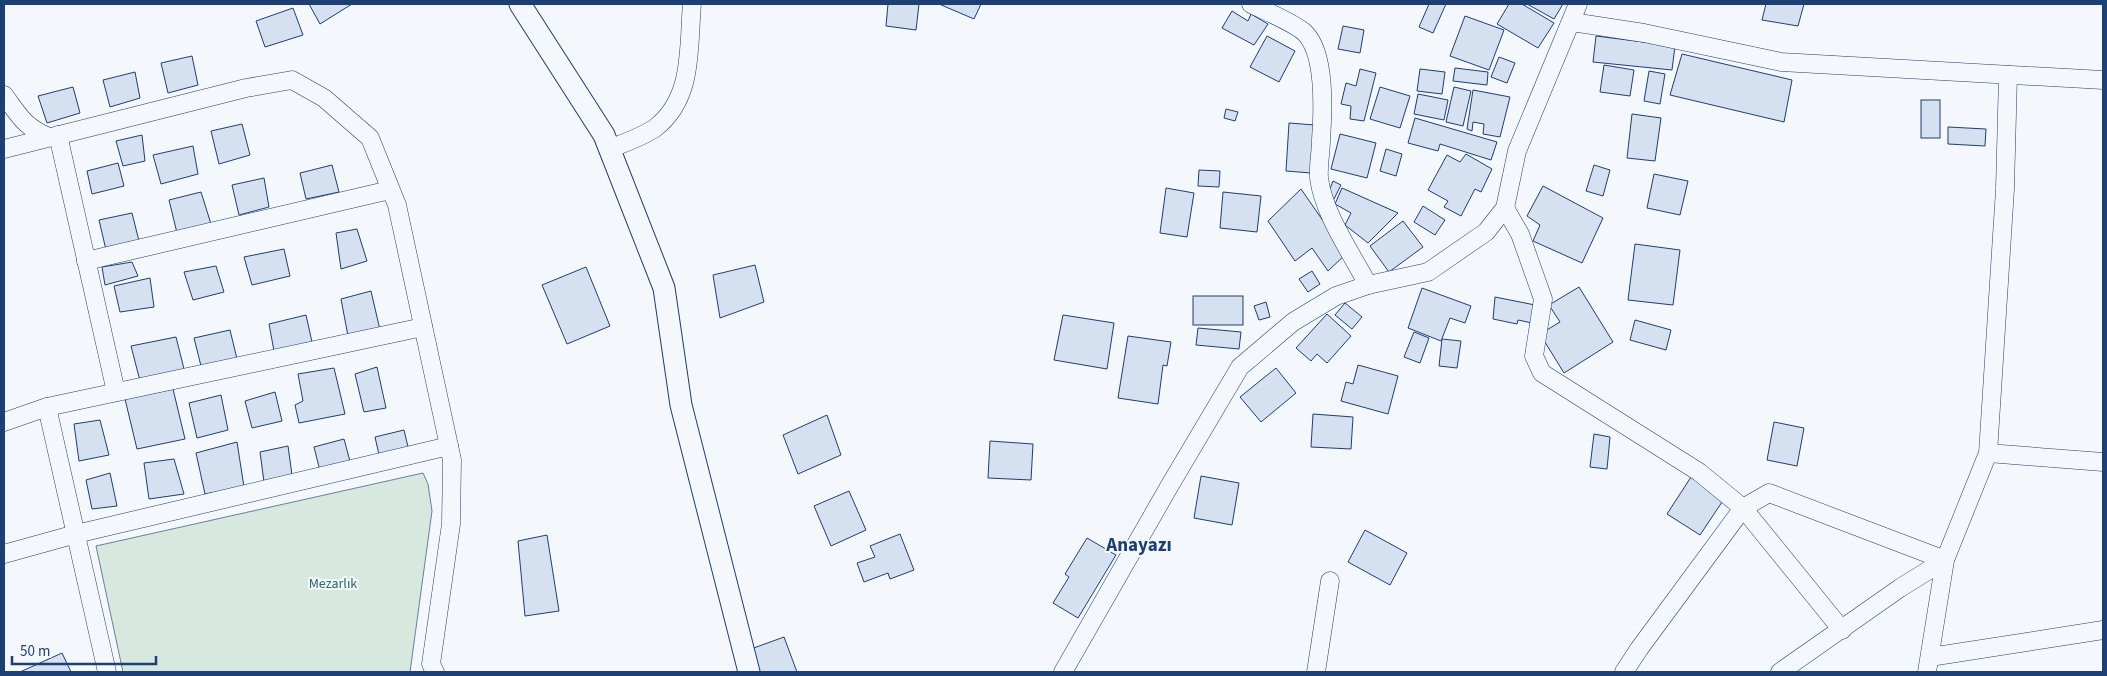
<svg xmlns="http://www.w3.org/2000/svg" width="2107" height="676" font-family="'Source Sans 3',sans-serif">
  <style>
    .green { fill: #d7e8df; stroke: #687fa3 }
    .building { fill: #d5e0f0; stroke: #1d3f73 }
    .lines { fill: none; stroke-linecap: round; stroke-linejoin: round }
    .minor-casing { stroke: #1d3f73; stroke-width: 19 }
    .tertiary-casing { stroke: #1d3f73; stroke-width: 23 }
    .minor { stroke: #f4f7fb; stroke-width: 18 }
    .tertiary { stroke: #f4f7fb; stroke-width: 21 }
    .labels { text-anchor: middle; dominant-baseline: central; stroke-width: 4; stroke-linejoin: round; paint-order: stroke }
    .park-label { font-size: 14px; fill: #2c6c60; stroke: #f4f7fb }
    .district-label { font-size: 19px; font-weight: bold; fill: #1d3f73; stroke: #f4f7fb }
  </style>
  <rect width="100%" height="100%" fill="#f4f7fb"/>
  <polygon class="green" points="423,473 428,484 432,511 410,672 123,672 96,546"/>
  <g class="building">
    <polygon points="309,4 352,4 320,24"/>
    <polygon points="888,4 919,4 916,30 886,26"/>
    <polygon points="939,4 981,4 974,19"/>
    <polygon points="1429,4 1446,4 1433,33 1419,27"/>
    <polygon points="1509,4 1522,4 1554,23 1538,48 1497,24"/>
    <polygon points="1527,4 1563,4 1554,19"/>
    <polygon points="1766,4 1804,4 1798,26 1762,20"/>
    <polygon points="293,8 303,35 265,47 256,21"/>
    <polygon points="1232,11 1248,21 1251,14 1268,24 1254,45 1222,28"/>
    <polygon points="1465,16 1504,30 1489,70 1450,56"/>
    <polygon points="1343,26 1364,30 1360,53 1338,49"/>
    <polygon points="1267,36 1295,51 1279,82 1250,67"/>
    <polygon points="1596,36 1675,46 1672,70 1593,62"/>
    <polygon points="1682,54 1792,80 1784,122 1670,95"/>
    <polygon points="192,56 198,85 168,93 161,63"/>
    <polygon points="1499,57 1515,63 1507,83 1491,77"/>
    <polygon points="1604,65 1634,70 1630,96 1600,92"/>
    <polygon points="1455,68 1488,72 1487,85 1453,81"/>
    <polygon points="1360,69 1376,73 1364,121 1350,119 1351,106 1341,104 1346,83 1356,86"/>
    <polygon points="1420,69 1445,72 1442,94 1417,91"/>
    <polygon points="1649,71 1665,74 1660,104 1644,101"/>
    <polygon points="135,72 140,98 110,107 103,80"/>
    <polygon points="73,87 80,113 47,123 38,96"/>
    <polygon points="1380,87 1410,96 1400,128 1370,119"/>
    <polygon points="1454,87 1471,91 1463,126 1446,122"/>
    <polygon points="1473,90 1510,97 1500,137 1483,134 1484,124 1473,122 1472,131 1467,129"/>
    <polygon points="1418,94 1448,100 1444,120 1414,114"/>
    <rect x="1921" y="100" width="19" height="38"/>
    <polygon points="1226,109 1238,112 1235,121 1224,118"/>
    <polygon points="1632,114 1661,118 1655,161 1627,158"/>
    <polygon points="1415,118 1497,142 1491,160 1440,144 1438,151 1408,143"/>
    <polygon points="1289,123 1315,125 1311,173 1286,171"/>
    <polygon points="242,124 250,155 219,164 211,131"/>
    <polygon points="1948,127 1986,129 1985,146 1948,144"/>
    <polygon points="1340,134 1376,143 1367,178 1331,169"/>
    <polygon points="142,135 145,161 123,166 116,141"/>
    <polygon points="193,146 198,174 161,184 153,155"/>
    <polygon points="1386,149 1402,154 1396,176 1380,171"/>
    <polygon points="1466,154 1492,169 1481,192 1475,189 1461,216 1444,207 1448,201 1428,190 1447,155 1460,162"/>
    <polygon points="118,163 124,186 92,194 87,171"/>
    <polygon points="332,165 339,192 306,199 300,173"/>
    <polygon points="1594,165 1610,170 1603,196 1586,191"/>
    <polygon points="1199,170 1220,171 1219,187 1198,186"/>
    <polygon points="1654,174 1688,181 1680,215 1647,208"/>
    <polygon points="264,178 269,207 239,215 232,185"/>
    <polygon points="1333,181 1341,185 1334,199 1327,196"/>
    <polygon points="1543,186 1603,218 1582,263 1533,241 1540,225 1527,216"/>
    <polygon points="1166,188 1194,193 1187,237 1160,233"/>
    <polygon points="1342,188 1398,213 1368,243 1345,225 1351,213 1335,204"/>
    <polygon points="1301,189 1346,254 1328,271 1312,248 1295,261 1268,221"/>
    <polygon points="201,192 211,224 177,233 169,200"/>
    <polygon points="1223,192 1261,196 1257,232 1220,228"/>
    <polygon points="1423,206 1445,220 1435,235 1414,222"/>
    <polygon points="132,213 139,241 106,250 99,220"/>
    <polygon points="1403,221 1423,247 1389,272 1370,246"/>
    <polygon points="357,229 367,261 341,269 336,233"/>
    <polygon points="1635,244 1680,250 1673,305 1628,300"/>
    <polygon points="284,249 290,276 252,285 244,257"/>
    <polygon points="132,262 138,276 105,285 102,267"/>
    <polygon points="755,265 764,302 720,318 713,275"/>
    <polygon points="216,266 224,292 193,300 184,272"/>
    <polygon points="586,267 610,326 567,344 542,285"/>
    <polygon points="1312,271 1320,284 1308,292 1299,279"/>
    <polygon points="150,278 154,307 120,312 114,286"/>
    <polygon points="1579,287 1613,342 1564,373 1540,334 1560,322 1549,305"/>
    <polygon points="1422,288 1471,306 1465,323 1450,318 1441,341 1408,328"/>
    <polygon points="371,291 380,330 348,336 341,299"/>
    <rect x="1193" y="296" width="50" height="29"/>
    <polygon points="1495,297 1535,305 1532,323 1518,320 1517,324 1493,319"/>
    <polygon points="1266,302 1270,317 1259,320 1254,306"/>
    <polygon points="1345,303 1362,317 1352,329 1335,315"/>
    <polygon points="1327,314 1351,336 1327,363 1317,354 1311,361 1296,348"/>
    <polygon points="306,315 312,342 274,351 269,324"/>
    <polygon points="1063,315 1114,323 1107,369 1054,360"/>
    <polygon points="1635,320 1671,330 1666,350 1630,340"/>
    <polygon points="1198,328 1241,332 1239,349 1196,345"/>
    <polygon points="230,330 238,363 202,370 194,338"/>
    <polygon points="1414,332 1429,338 1420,363 1404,357"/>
    <polygon points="1128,336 1171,342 1167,366 1163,365 1158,404 1118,398"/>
    <polygon points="176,337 185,373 140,381 131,346"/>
    <polygon points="1442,339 1461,341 1457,368 1439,366"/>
    <polygon points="1358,365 1398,376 1388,414 1341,401 1346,382 1353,384"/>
    <polygon points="377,367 386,408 364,412 355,374"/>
    <polygon points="334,368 345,414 299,423 295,405 303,401 298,374"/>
    <polygon points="1276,368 1296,393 1261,422 1240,397"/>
    <polygon points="173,389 185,439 137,449 125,399"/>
    <polygon points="275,392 282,421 252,428 245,401"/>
    <polygon points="221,395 228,430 197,438 189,403"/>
    <polygon points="1313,414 1353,417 1351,449 1311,447"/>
    <polygon points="827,415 841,455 798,474 783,435"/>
    <polygon points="100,420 109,455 79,461 74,424"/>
    <polygon points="1774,422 1804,428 1797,466 1767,460"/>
    <polygon points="404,430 409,451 380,459 375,437"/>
    <polygon points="1594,434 1610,437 1607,469 1590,467"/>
    <polygon points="344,439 351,465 320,471 314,447"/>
    <polygon points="990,441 1033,444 1031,480 988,478"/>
    <polygon points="237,442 244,487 205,494 196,453"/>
    <polygon points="288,446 292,475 264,482 260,452"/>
    <polygon points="174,459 184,494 149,499 144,463"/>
    <polygon points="110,473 117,506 92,509 86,480"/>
    <polygon points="1693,474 1726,496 1700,535 1667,514"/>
    <polygon points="1201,476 1239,483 1232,525 1194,518"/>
    <polygon points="849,491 866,530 831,546 814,506"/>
    <polygon points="1365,530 1407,553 1390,585 1348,562"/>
    <polygon points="900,534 914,570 890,579 888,573 864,582 857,563 875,557 870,546"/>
    <polygon points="547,535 559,611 525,616 518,541"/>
    <polygon points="1087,538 1116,555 1078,618 1053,603 1069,577 1065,574"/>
    <polygon points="784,637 797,672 760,672 751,649"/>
    <polygon points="62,653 71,672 20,672"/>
  </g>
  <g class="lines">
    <defs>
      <g id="minor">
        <path d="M1251 4C1265 11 1295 23 1305 33 1326 54 1323 111 1321 140 1321 152 1318 166 1319 178 1323 213 1352 254 1368 285"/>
        <polyline points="1572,22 1644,33 1781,62 2103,80"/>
        <path d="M4 95C19 115 24 127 49 137"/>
        <polyline points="58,135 116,392"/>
        <polyline points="4,149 246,88 292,80 324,98 370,138 397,205 452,460 451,524 431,664 435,672"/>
        <path d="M609 149C624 143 642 137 655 128 694 98 688 48 692 4"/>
        <polyline points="1505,208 1520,234 1543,299 1534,356 1542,373 1699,472 1743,508 1842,630"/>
        <polyline points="86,261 390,190"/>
        <polyline points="47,407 107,672"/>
        <polyline points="4,422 47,407 423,327"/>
        <polyline points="1988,453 2103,462"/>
        <polyline points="4,554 76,534 449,446"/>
        <polyline points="1930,657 2103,630"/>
        <polyline points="1063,672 1170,485 1240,367 1293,322 1336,296 1368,285 1428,272 1486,232 1505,208 1517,151 1578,4"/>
        <polyline points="1316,672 1330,581"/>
        <polyline points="1624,672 1639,649 1743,508 1769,493 1945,560 1988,453 2005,189 2008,75"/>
        <polyline points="1780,672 1900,588 1945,560 1927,672"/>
      </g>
      <polyline id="tertiary" points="520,4 604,135 664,288 681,405 749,672"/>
    </defs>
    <use href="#minor" class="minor-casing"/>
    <use href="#tertiary" class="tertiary-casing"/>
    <use href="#minor" class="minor"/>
    <use href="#tertiary" class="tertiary"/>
  </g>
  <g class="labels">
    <g class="park-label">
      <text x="333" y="584">Mezarlık</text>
    </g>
    <g class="district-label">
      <text x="1139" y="545">Anayazı</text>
    </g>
  </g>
  <rect width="2107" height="676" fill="none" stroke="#1d3f73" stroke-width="10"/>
  <path d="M12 656v8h144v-8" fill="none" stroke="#1d3f73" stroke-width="2.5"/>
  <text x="20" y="656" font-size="15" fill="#1d3f73" stroke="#f4f7fb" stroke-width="4" paint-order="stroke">50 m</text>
</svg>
